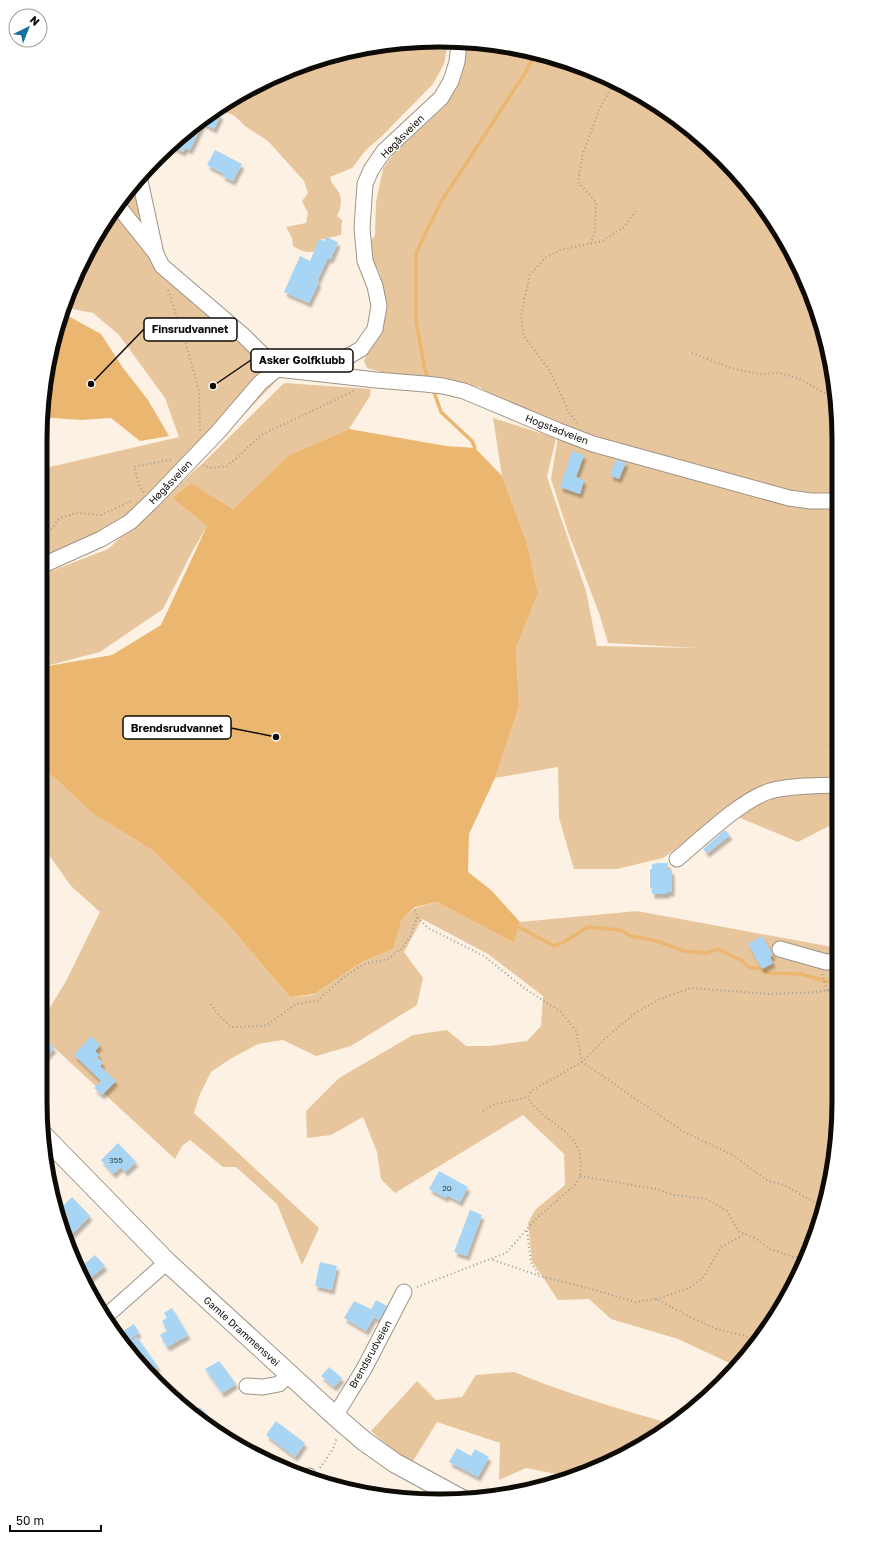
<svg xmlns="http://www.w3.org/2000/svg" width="879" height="1541" font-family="'Golos Text',sans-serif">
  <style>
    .green { fill: #e7c69d }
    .water { fill: #ebb670 }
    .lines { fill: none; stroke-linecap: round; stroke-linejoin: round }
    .stream { stroke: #ebb670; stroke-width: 3.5 }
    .building { fill: #a7d5f3; filter: url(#shadow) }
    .minor-casing { stroke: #9e9385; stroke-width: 17 }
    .major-casing { stroke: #9e9385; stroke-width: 21 }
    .path { stroke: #a29a8f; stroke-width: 2; stroke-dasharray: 1 3; stroke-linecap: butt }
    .minor { stroke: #fff; stroke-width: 15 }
    .major { stroke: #fff; stroke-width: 19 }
    .labels { text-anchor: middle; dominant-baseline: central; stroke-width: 3; stroke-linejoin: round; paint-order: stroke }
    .number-label { font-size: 8px; fill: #343e41 }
    .street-label { font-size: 10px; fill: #0e0b06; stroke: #fff }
    .rim { fill: none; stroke: #0e0b06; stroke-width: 5 }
    .leader { fill: none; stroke: #0e0b06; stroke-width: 1.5 }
    .callout-dot { fill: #0e0b06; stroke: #fff; stroke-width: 1.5 }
    .callout { fill: #fff; stroke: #0e0b06; stroke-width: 1.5 }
    .callout-label { font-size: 11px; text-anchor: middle; font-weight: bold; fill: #0e0b06 }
  </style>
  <defs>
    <filter id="shadow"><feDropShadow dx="2.5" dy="4.5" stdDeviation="1" flood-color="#0004"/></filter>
  </defs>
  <rect width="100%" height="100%" fill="#fdf1e3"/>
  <g class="green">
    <path d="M414 41 446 42 447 48 444 64 433 84 382 136 366 150 352 168 330 177C331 184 335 186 338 191 343 199 341 208 337 216L342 220 341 235 319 240 315 251C307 254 300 250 293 246L292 238 286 227 306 223 308 213 302 201 308 193 304 181 268 141 245 126 235 116 218 109 263 81 336 54Z"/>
    <polygon points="467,43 492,43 568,61 639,94 722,157 772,218 818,311 836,388 837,751 824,750 837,752 837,829 829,826 798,842 726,812 663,858 617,869 574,869 559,818 558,767 495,778 519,707 516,648 538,593 527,543 502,476 493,418 556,438 547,477 586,591 597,646 697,648 608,643 599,613 568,532 551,479 558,437 479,387 392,375 367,368 364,361 378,329 384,293 380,273 375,265 361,254 375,235 376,202 383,169 394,153 444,107 454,92 462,74"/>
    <polygon points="138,178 161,266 283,374 194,466 112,539 41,570 41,469 179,437 165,398 119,335 93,313 63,307 94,240"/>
    <polygon points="284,383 371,389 370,396 349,429 289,455 233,509 191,483 172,498 207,526 192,552 163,609 100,652 42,667 41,575 108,549 202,464"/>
    <polygon points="42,766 92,813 152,850 225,921 290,997 314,995 360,963 393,949 402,919 415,908 437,902 514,943 520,922 637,911 838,948 838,1127 825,1205 785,1301 740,1365 738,1367 678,1339 611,1319 589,1299 558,1300 532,1261 528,1223 535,1210 565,1185 564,1154 523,1115 395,1193 381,1179 377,1152 363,1117 331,1135 307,1138 306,1111 339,1078 413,1035 447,1030 466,1046 490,1046 527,1041 541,1026 543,996 488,954 422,919 404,952 423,978 417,1005 351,1046 316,1056 283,1040 258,1044 230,1059 211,1072 200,1094 194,1113 223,1139 319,1228 302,1265 277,1204 236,1167 223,1167 190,1140 182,1146 175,1159 48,1042 48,1011 66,981 100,912 71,886 42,845"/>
    <path d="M514 1372C566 1393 618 1409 672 1424L639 1447 592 1471 572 1477 526 1468 499 1480 500 1443 437 1422 410 1466 371 1431 417 1381 436 1400 462 1397 476 1375Z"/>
  </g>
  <g class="water">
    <polygon points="61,312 101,334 123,368 148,400 169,436 140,441 111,418 81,420 41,417"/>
    <polygon points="349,429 446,446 475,448 502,476 527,543 538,593 516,648 519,707 495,778 469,834 468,872 491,890 520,922 514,943 437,902 415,907 402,919 393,949 360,963 315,994 290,997 225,921 152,850 92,813 42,766 42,667 112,655 161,625 207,526 172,498 191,483 233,509 289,455"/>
  </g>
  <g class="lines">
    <g class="stream">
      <polyline points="430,381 425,370 416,321 416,253 441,202 525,73 535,54"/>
      <polyline points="433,389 441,412 472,441 475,448"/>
      <polyline points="519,927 554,946 564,942 588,927 620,930 631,936 657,941 684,951 706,953 719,949 733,957 740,959 750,968 758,968 768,973 801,974 838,985"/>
    </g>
  </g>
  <g class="building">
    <polygon points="214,111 221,115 214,129 203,123 190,150 185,148 183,152 171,146 196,122"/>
    <polygon points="215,150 242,164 233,181 222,176 224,174 207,165"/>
    <polygon points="326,237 338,242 331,259 328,258 317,281 319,282 309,303 284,292 300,256 310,261 319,239 324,241"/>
    <polygon points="572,451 584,455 576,477 584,480 580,494 560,487"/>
    <polygon points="616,460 626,462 619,479 610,475"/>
    <polygon points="725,830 730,835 707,853 703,849"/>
    <polygon points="658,863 668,863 668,870 672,870 672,892 667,892 667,894 652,894 652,888 650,888 650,869 652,869 652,864"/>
    <polygon points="762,936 773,955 770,957 773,963 762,969 748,944"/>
    <polygon points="91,1036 100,1045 95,1051 99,1055 97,1057 103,1063 100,1066 116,1081 102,1095 94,1088 101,1081 74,1055"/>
    <polygon points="43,1037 54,1048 43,1060"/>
    <polygon points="118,1143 136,1162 125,1172 121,1167 113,1174 101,1160"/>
    <polygon points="439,1171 468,1187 460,1202 447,1195 446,1198 429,1189"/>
    <polygon points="72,1197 90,1216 71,1235 60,1224 68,1216 61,1208"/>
    <polygon points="470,1210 482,1215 467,1256 454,1252"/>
    <polygon points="95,1255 105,1266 89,1279 81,1269 84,1267 82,1266"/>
    <polygon points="320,1262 337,1266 332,1290 315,1286"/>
    <polygon points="376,1300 387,1306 379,1320 374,1317 366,1331 344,1318 354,1301 371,1309"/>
    <polygon points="172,1308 188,1335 167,1347 160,1335 167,1331 162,1321 167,1318 164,1313"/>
    <polygon points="134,1324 139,1333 129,1340 123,1331"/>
    <polygon points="137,1337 158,1367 148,1374 124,1346"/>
    <polygon points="219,1361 236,1384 222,1393 205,1369"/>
    <polygon points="329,1367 342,1378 334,1387 321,1376"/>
    <polygon points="200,1407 220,1428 216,1432 193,1414"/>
    <polygon points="276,1421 305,1443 295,1457 266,1435"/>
    <polygon points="457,1448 471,1456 475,1449 489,1457 478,1477 449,1462"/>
  </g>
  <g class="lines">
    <defs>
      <g id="minor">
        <polyline points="139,176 156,254 162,266 245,337 277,369"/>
        <polyline points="118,206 154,251"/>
        <polyline points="277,369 376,380 425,384 443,386 464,391 559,431 593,444 789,498 811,501 836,501"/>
        <polyline points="319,373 361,349 375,329 379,306 375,286 365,261 362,228 365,184 371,170 384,151 441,98 451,81 457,62 459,42"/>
        <polyline points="41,566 101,539 130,522 153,500 218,432 260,383 277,369"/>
        <path d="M677 859C701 839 741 800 770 791 792 785 815 786 837 785"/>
        <polyline points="780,949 826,962 838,961"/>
        <polyline points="105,1317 167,1262"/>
        <polyline points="247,1386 263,1387 279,1384 289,1374"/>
        <polyline points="335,1416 364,1369 404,1292"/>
        <polyline points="308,1477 309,1476"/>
      </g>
      <polyline id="major" points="43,1135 167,1262 335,1416 364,1441 395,1463 463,1500"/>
    </defs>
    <use href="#minor" class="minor-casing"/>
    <use href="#major" class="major-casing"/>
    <g class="path">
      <polyline points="591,244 595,229 596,202 578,182 583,153 599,110 614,82"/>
      <polyline points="168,290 186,344 199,391 200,431"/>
      <polyline points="692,353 731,368 759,374 780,373 802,380 836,400"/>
      <polyline points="577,423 568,411 560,392 549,370 524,336 521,315 530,275 545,258 560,250 602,241 624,227 636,211"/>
      <polyline points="203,465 210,468 227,466 237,458 261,435 354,391"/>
      <polyline points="144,492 140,488 134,467 173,459"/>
      <polyline points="41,542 60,518 76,513 101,515 131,501"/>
      <polyline points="415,910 417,917 428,928 484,956 524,988 561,1012 576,1031 582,1062 684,1132 733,1155 766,1180 784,1185 824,1208"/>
      <polyline points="822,974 827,990"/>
      <polyline points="211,1004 216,1012 231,1027 261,1026 267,1025 296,1004 317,1001 345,976 364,964 388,959 402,948 410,937 417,917"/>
      <polyline points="483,1111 492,1105 528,1097"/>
      <polyline points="580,1176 656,1189 674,1195 706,1199 727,1211 738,1231 755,1238 770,1249 793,1257 804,1257"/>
      <polyline points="527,1231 531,1262 539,1275"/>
      <polyline points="493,1260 540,1276 595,1290 635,1302 656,1299 692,1318 717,1329 745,1336 757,1341"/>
      <polyline points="417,1287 506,1253 537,1218 575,1185 580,1176 581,1165 580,1154 576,1144 567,1133 542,1114 530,1102 528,1097 531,1091 582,1062 606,1038 634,1014 660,999 691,988 769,994 818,992 827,990 838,994"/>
      <polyline points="656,1299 689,1288 703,1278 721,1247 745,1234"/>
      <polyline points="320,1468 333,1449 337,1437"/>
    </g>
    <use href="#minor" class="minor"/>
    <use href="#major" class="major"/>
  </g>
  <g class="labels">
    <g class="number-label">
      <text x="116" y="1160">355</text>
      <text x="447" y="1188">20</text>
    </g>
    <g class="street-label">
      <text transform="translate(402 136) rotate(-45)">Høgåsveien</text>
      <text transform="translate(557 429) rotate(21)">Hogstadveien</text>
      <text transform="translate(170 482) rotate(-46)">Høgåsveien</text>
      <text transform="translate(242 1331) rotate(42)">Gamle Drammensvei</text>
      <text transform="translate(370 1354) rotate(-61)">Brendsrudveien</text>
    </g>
  </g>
  <path d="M0 0H879V1541H0ZM439 47H440A392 392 0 0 1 832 439V1102A392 392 0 0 1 440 1494H439A392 392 0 0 1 47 1102V439A392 392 0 0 1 439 47Z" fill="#fff" fill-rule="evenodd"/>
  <path class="rim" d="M439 47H440A392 392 0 0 1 832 439V1102A392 392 0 0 1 440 1494H439A392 392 0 0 1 47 1102V439A392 392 0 0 1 439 47Z"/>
  <path class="leader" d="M91 384L144 329M213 386L251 360M276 737L231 728"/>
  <g class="callout-dot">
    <circle cx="91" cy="384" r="4"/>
    <circle cx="213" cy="386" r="4"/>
    <circle cx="276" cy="737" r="4"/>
  </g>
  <g class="callout">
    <rect x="144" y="318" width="93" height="23" rx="4"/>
    <rect x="251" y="349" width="102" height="23" rx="4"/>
    <rect x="123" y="716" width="108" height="23" rx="4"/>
  </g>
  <g class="callout-label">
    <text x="190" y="333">Finsrudvannet</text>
    <text x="302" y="364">Asker Golfklubb</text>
    <text x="177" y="732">Brendsrudvannet</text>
  </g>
  <g transform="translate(28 28) rotate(43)"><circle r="19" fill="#ffffff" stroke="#9f9d9b"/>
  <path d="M0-3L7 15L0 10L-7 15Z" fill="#1372a0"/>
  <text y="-6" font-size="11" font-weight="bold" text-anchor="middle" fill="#0e0b06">N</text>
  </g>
  <path d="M10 1525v6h91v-6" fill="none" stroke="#0e0b06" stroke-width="2"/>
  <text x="16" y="1525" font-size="12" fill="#0e0b06" stroke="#ffffff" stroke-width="3" paint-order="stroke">50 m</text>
</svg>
